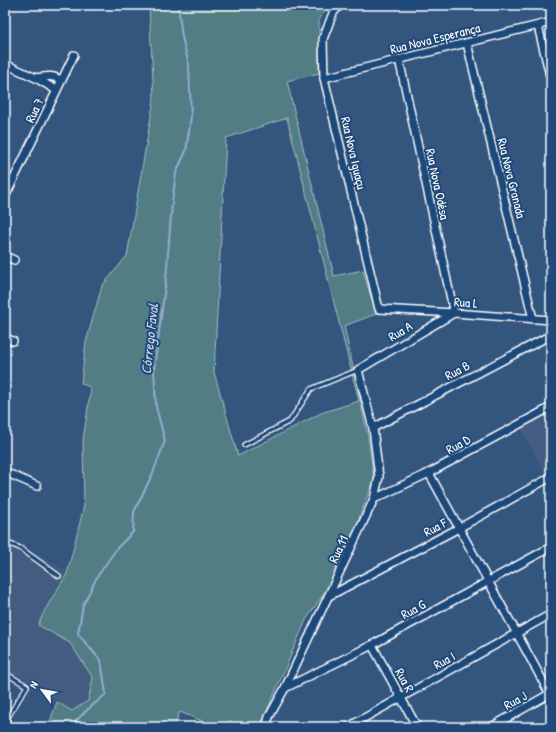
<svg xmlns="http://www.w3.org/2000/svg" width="556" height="732" font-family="'Patrick Hand',sans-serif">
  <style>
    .built { fill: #435d7f }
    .green { fill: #517d85; stroke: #a8bec2; fill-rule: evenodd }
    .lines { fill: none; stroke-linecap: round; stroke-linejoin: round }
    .stream { stroke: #93aeca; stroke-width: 2 }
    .lane-casing { stroke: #fff; stroke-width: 6 }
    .street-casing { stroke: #fff; stroke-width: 10 }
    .lane { stroke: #1f4a7a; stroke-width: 3.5 }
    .street { stroke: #1f4a7a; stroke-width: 7 }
    .labels { text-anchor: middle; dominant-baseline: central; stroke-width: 4; stroke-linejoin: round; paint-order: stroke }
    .street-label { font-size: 13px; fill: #fff; stroke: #1f4a7a }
    .water-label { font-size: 14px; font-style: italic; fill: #d2dde9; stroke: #1f4a7a }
  </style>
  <rect width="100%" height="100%" fill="#34557d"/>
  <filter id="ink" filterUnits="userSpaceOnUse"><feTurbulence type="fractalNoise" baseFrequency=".025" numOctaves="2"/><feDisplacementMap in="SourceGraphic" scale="8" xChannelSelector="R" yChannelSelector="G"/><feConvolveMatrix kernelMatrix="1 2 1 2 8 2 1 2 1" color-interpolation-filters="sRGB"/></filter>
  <g filter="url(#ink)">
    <g class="built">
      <polygon points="551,410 551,468 544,472 520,427"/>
      <polygon points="5,535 68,572 45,610 38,625 70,643 93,678 88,701 72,711 35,687 5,669"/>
    </g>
    <path class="green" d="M149 5H332L319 18V73L287 81 334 276 363 270 376 314 344 326 368 436 374 480 360 515 358 526 338 572 306 620 260 727H217L180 712 173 727H151L148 725 146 727H116L112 723 108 727H48L57 702 72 711 88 701 93 678 70 643 38 625 45 610 67 574 84 506 83 440 91 388 81 383 86 342 102 286 127 256 154 99ZM287 118 359 401 321 413 238 456 214 372 226 138Z"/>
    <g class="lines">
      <polyline class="stream" points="70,727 86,711 106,694 101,661 78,634 83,605 97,577 117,548 133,532 134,512 153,473 165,441 156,407 154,369 166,279 172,203 176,173 186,151 191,117 189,65 182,37 178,5"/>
      <defs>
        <g id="lane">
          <polyline points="244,445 290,421 311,389 358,370"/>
          <polyline points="5,542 20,548 59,576"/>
          <polyline points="5,673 27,686 5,722"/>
        </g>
        <g id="street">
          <polyline points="340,5 333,13 323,39 324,78 379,309 454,313 551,320"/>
          <polyline points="538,26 551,80"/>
          <polyline points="467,43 533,319"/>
          <polyline points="399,59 454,313"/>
          <polyline points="5,64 36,78 56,90"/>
          <path d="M36 78C44 77 54 74 61 81"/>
          <polyline points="324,78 551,22"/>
          <polyline points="5,197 74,55"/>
          <polyline points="5,256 14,260"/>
          <polyline points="5,338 13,341"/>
          <polyline points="373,428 551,335"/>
          <polyline points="5,472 37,486"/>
          <polyline points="429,473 551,696"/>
          <polyline points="374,499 429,473 551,407"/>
          <polyline points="329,596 459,528 551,477"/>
          <polyline points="372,645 417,727"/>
          <polyline points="285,688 372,645 551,547"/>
          <polyline points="266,727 269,717 285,688 374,499 379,477 373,428 358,370 454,313"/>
          <polyline points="348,727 551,614"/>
          <polyline points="491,727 551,693"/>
        </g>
      </defs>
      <use href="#lane" class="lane-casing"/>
      <use href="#street" class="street-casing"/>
      <use href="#lane" class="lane"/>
      <use href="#street" class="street"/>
    </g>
  </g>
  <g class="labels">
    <g class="street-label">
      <text transform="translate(435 38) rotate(-14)">Rua Nova Esperança</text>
      <text transform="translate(34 110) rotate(-64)">Rua 7</text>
      <text transform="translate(354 153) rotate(77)">Rua Nova Iguaçu</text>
      <text transform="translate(512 178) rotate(76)">Rua Nova Granada</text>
      <text transform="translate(438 184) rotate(78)">Rua Nova Odésa</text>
      <text transform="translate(466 302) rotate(4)">Rua L</text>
      <text transform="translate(400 331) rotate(-31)">Rua A</text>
      <text transform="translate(457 370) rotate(-28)">Rua B</text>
      <text transform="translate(458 444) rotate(-29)">Rua D</text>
      <text transform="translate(435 527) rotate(-28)">Rua F</text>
      <text transform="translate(338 549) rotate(-65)">Rua 11</text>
      <text transform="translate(413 609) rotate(-29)">Rua G</text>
      <text transform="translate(444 660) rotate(-29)">Rua I</text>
      <text transform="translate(405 680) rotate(61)">Rua R</text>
      <text transform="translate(515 700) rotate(-29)">Rua J</text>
    </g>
    <g class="water-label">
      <text transform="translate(149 339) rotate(-84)">Córrego Faval</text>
    </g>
  </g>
  <rect width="556" height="732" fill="none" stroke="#1f4a7a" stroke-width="20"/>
  <rect x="10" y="10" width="536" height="712" fill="none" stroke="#fff" stroke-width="1.5" filter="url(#ink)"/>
  <g transform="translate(42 690) rotate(302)" stroke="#1f4a7a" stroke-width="3" paint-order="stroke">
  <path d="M0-3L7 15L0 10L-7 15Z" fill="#ffffff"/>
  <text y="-6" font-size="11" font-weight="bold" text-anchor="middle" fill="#ffffff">N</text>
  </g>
</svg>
